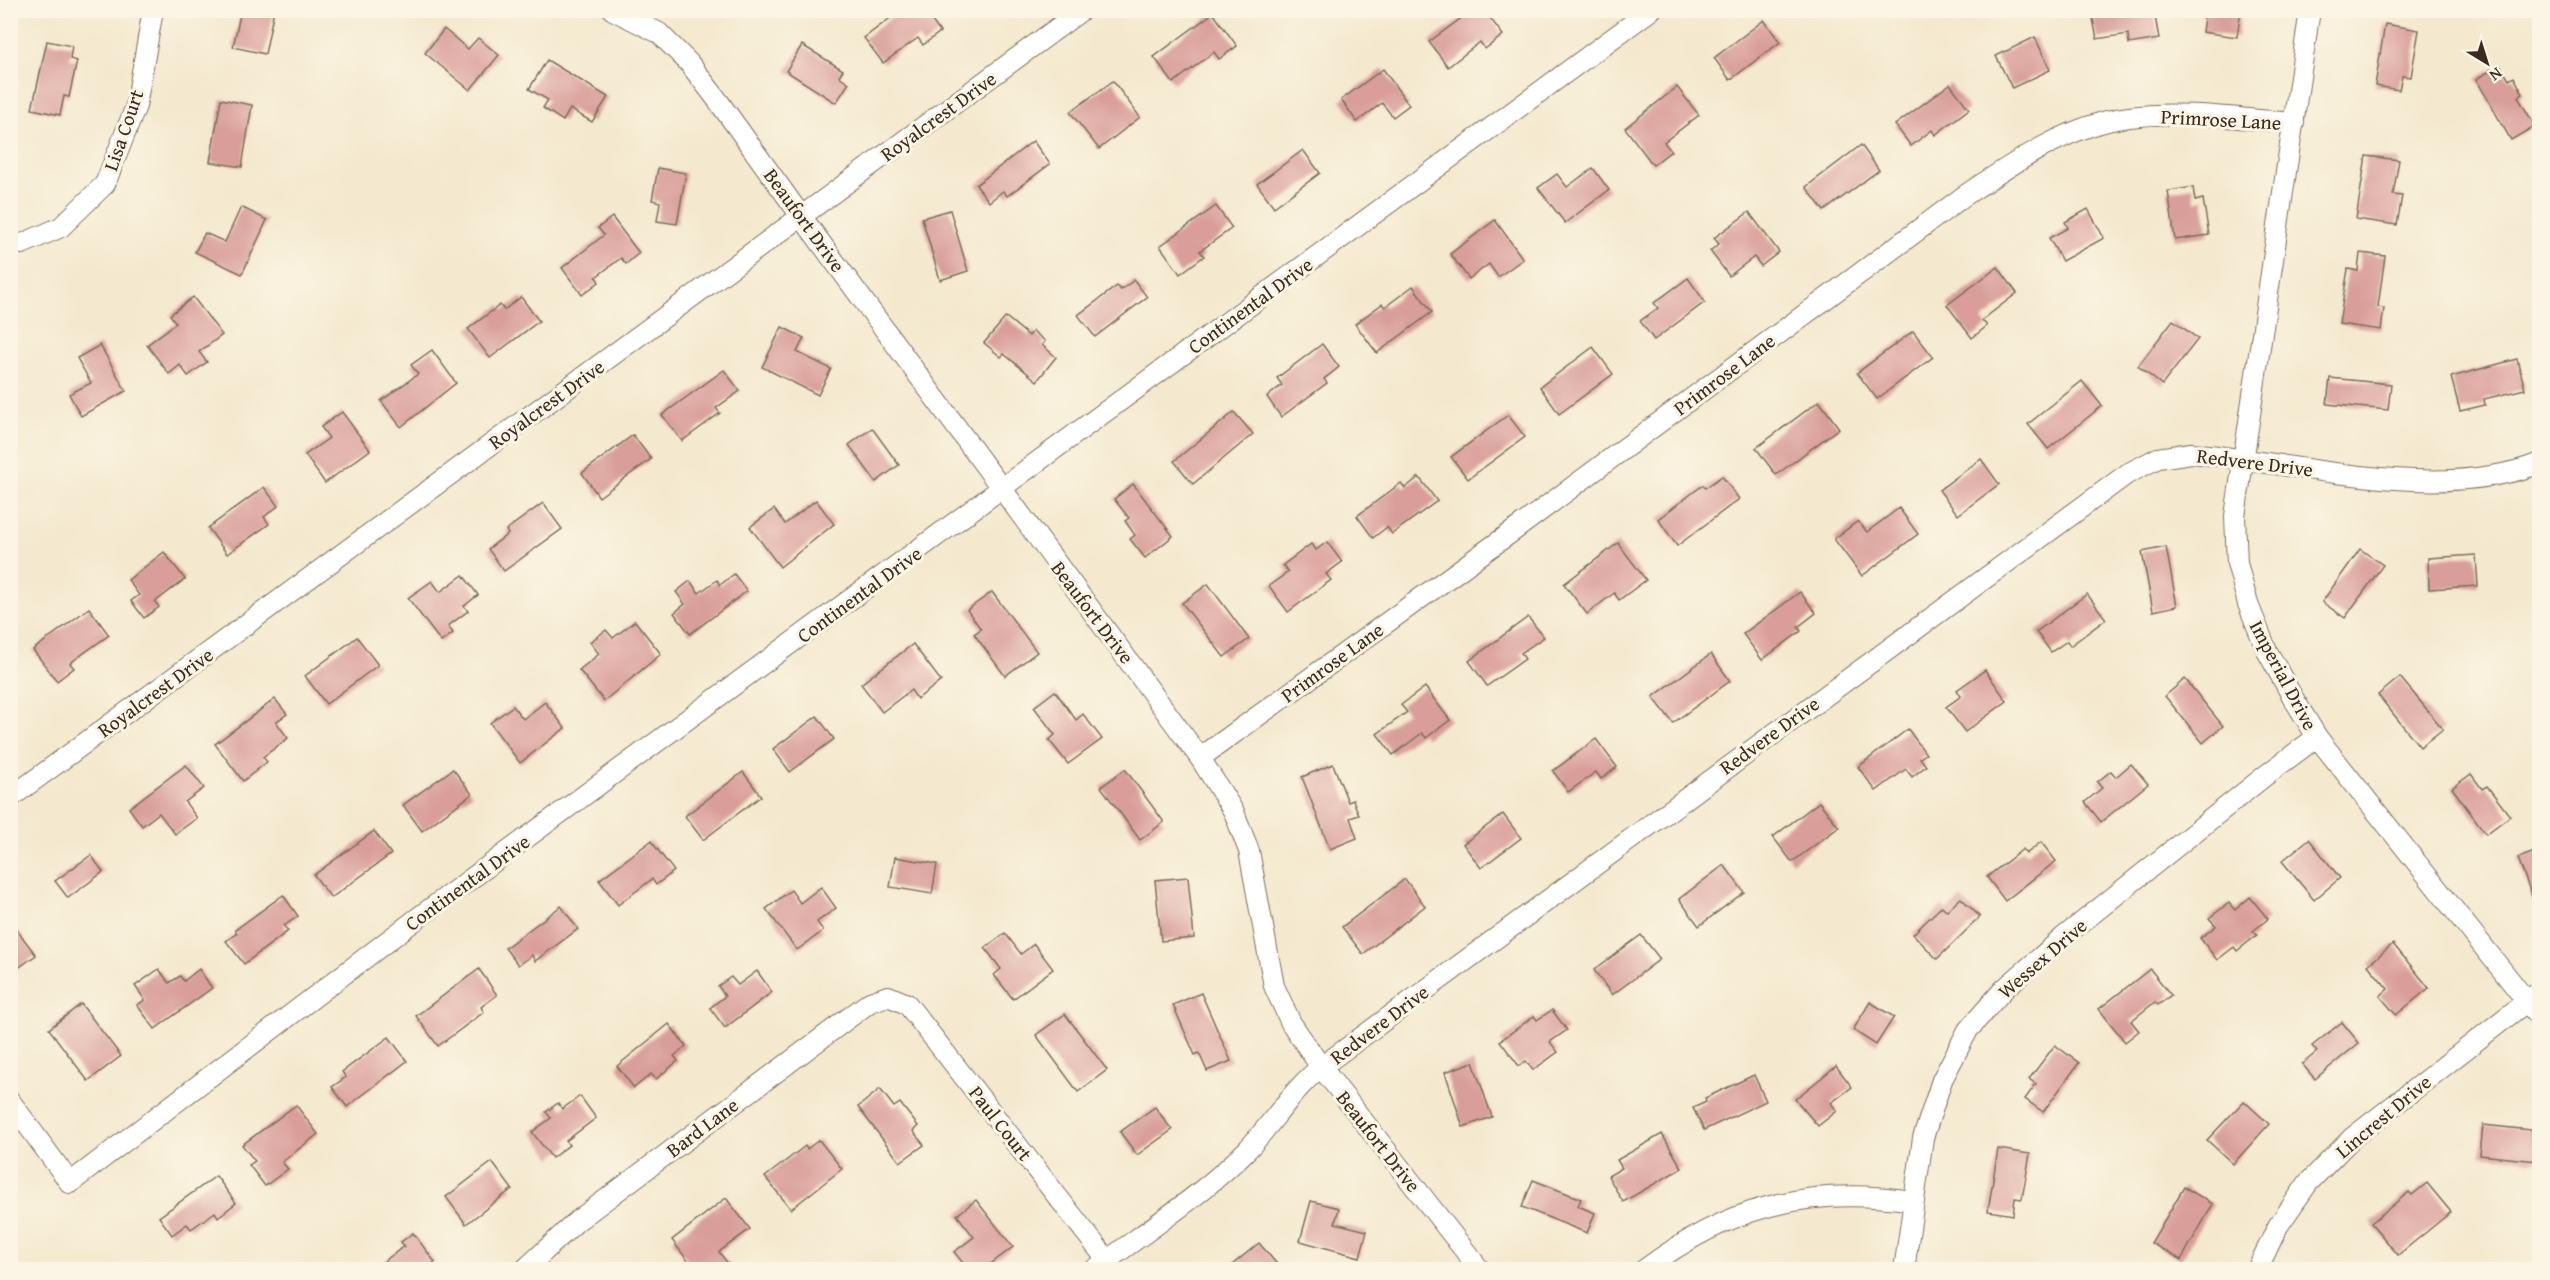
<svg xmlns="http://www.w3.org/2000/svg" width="2550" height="1280" font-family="'Gentium Book Plus',serif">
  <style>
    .building { fill: #d99e9a }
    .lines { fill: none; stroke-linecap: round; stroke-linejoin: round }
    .street-casing { stroke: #7c6d5c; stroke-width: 22 }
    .street { stroke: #fff; stroke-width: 20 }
    .labels { text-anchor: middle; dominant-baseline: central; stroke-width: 6; stroke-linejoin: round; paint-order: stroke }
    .street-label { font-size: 20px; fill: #3b2a1e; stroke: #fcf5e5 }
  </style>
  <rect width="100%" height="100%" fill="#fcf5e5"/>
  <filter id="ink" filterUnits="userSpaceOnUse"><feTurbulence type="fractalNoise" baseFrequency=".0167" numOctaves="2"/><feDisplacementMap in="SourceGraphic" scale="12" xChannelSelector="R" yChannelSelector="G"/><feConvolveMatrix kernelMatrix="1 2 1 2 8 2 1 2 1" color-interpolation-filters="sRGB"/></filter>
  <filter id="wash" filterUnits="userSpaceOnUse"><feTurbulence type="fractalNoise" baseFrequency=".008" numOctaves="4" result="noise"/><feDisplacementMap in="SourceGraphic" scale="24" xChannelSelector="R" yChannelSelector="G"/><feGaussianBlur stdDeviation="1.35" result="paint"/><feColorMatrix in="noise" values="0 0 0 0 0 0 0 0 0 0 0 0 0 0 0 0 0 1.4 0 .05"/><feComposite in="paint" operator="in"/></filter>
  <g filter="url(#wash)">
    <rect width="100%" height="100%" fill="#f4e9ce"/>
    <g id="blocks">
      <g class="building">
        <polygon points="241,10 274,10 265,54 233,47"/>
        <polygon points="901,10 924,10 940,32 923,45 918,38 883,63 864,38"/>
        <polygon points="1454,10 1484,10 1503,35 1485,49 1480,42 1448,67 1429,42 1460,19"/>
        <polygon points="2110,10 2154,10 2159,39 2129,44 2128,34 2097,39 2092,14"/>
        <polygon points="2205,10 2241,10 2237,37 2202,32"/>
        <polygon points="1213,13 1237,46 1219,59 1214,52 1173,83 1154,57"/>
        <polygon points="1764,20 1780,42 1730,80 1714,58"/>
        <polygon points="2385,24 2419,30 2411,77 2402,76 2399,90 2375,86"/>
        <polygon points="444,29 468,49 478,38 499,55 470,90 425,53"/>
        <polygon points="2035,37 2050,70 2012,88 1996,56"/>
        <polygon points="47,41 72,46 70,59 77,61 69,97 64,96 60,115 32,109"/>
        <polygon points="802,45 843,70 839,76 849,83 836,103 786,71"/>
        <polygon points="547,60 608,97 592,122 570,109 563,121 543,108 548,100 529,89"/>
        <polygon points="2500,65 2509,80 2514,77 2523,94 2518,97 2535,126 2511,140 2476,79"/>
        <polygon points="1383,69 1409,105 1393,117 1382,103 1357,122 1341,100"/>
        <polygon points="1113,81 1140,117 1099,149 1070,112"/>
        <polygon points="1950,84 1969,109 1935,135 1932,130 1911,146 1895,125"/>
        <polygon points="1677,87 1699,115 1664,142 1671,151 1653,165 1625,128"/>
        <polygon points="221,99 252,105 242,167 210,162"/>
        <polygon points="1033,141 1050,164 1007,196 1003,191 989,202 976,185"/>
        <polygon points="1861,145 1879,170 1824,211 1806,187"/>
        <polygon points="1303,150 1320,173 1274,207 1257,184"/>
        <polygon points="2366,156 2399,160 2393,195 2402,196 2397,225 2356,219"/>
        <polygon points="658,168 686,173 677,224 657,221 660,202 652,200"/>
        <polygon points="1593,168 1609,190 1565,223 1538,188 1557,174 1567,187"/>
        <polygon points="2193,187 2195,201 2203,199 2209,235 2175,240 2168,191"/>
        <polygon points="1216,206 1232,228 1200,251 1204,256 1180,274 1160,246"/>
        <polygon points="241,207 267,220 242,274 195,252 205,233 225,242"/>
        <polygon points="2088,209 2104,238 2062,261 2049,238 2068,228 2065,222"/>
        <polygon points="950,210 968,271 940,280 922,218"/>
        <polygon points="1749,212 1779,252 1761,266 1754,257 1729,276 1710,251 1719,244 1714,238"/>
        <polygon points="612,217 639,253 626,264 621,258 596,277 599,282 582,295 562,268 604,235 598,228"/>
        <polygon points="1495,220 1523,259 1498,277 1489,264 1469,279 1450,254"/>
        <polygon points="2360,253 2385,256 2378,307 2384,308 2381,330 2339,324 2348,269 2358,271"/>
        <polygon points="1998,267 2017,293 1982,320 1987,326 1972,338 1947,305"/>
        <polygon points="1688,278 1705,302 1654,340 1640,321 1658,308 1654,303"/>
        <polygon points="1134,280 1147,297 1095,337 1078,315 1117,286 1121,290"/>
        <polygon points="1413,286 1432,312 1377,353 1355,324 1382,304 1385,307"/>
        <polygon points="193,297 222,335 199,352 207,362 188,376 180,365 169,374 147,345 176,323 170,315"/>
        <polygon points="521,297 539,321 490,358 468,329 500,305 504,310"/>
        <polygon points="1006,317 1029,336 1033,331 1045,341 1042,345 1056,357 1037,381 1004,354 1001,357 984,343"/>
        <polygon points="2173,320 2198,339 2162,385 2138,366"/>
        <polygon points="782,327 804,338 797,352 831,369 818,395 762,367"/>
        <polygon points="1913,331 1933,357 1877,399 1857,373"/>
        <polygon points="1322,344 1339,367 1324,379 1327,383 1281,417 1267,397 1282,385 1277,378"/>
        <polygon points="100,345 126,391 81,416 69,394 91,383 77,358"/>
        <polygon points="1593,347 1613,374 1559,414 1540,387"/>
        <polygon points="432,350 456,383 401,427 381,401 418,374 411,365"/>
        <polygon points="2517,359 2525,389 2484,399 2485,405 2460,411 2451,377"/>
        <polygon points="724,370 740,391 716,408 720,413 682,441 662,415"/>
        <polygon points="2330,378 2391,384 2388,410 2327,404"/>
        <polygon points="2082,381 2102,406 2048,449 2028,424"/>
        <polygon points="1819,401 1839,428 1776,475 1756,448"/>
        <polygon points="342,412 370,450 325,483 305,455 329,438 321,427"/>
        <polygon points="1234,412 1253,434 1193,484 1174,461"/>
        <polygon points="1508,415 1525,437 1468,479 1451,457"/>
        <polygon points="872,428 899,465 876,482 849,445"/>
        <polygon points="633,435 651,459 599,497 582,473"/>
        <polygon points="1981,459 1999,484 1958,515 1939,490"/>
        <polygon points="1722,476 1739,499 1677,546 1658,519 1703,485 1705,488"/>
        <polygon points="1419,477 1437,501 1392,534 1387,527 1373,538 1357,516 1401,483 1405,488"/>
        <polygon points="1133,484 1173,536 1145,558 1130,539 1135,535 1125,521 1129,518 1114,499"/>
        <polygon points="264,487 278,506 264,517 269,524 227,554 208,528"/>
        <polygon points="816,500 834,524 780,567 750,527 774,509 785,524"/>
        <polygon points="543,503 562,529 504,571 488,549 508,534 506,530"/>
        <polygon points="1899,508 1918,534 1862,576 1834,539 1858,521 1867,532"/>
        <polygon points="1327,542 1342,562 1326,574 1331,580 1288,612 1269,586 1288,572 1283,565 1311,544 1316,550"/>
        <polygon points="1618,543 1646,580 1619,600 1614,593 1587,614 1564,584"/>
        <polygon points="2166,547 2177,606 2153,611 2142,552"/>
        <polygon points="2360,549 2383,565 2345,618 2322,602"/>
        <polygon points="164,552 185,579 155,602 159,607 144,618 131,601 139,595 128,580"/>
        <polygon points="2476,555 2478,586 2429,589 2428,558"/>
        <polygon points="734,574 747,591 690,634 674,613 685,604 676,592 690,581 699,593 717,580 720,585"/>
        <polygon points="463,575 478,595 464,606 468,611 448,626 453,633 441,642 408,598 432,581 440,592"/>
        <polygon points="1208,584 1249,639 1224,657 1182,603"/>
        <polygon points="992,592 1037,652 1005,676 974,634 981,629 967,610"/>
        <polygon points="1800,592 1816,613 1798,627 1801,631 1762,660 1743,634"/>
        <polygon points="2087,594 2106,619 2070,646 2067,641 2051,652 2036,632"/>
        <polygon points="89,608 109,635 70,663 74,668 57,681 33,650"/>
        <polygon points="1528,617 1544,637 1521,653 1525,659 1487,686 1469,661"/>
        <polygon points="635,621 661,654 604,701 579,670 599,654 590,642 606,630 613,638"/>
        <polygon points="357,637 378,665 326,704 305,676"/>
        <polygon points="913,644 941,681 917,699 911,690 882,712 861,684"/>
        <polygon points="1711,654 1730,681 1673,723 1653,697"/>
        <polygon points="1985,670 2007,701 1965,732 1946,707 1961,696 1957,690"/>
        <polygon points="2400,677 2443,729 2420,747 2378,695"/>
        <polygon points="2185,679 2223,726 2203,743 2165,696"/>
        <polygon points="1425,687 1450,720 1426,738 1422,733 1393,755 1377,734 1407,712 1401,705"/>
        <polygon points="1055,691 1076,720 1083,714 1102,739 1068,764 1049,740 1055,735 1034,707"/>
        <polygon points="275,699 287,714 276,722 288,738 263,757 267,762 243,781 215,744"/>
        <polygon points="545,702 565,728 520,763 490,723 513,706 523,719"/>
        <polygon points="817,716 834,739 790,772 773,749"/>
        <polygon points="1908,729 1926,754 1920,758 1926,766 1912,777 1906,769 1876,791 1858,767"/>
        <polygon points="1596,739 1617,767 1601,779 1596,772 1568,792 1553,771"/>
        <polygon points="1333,764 1348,802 1353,800 1359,815 1350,818 1357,838 1330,849 1302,777"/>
        <polygon points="2131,764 2148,784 2101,822 2085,802 2102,788 2097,782 2111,771 2116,777"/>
        <polygon points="186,765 204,788 185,802 197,818 175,834 159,813 142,826 129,808"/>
        <polygon points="453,769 472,794 422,831 403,805"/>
        <polygon points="1125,769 1164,822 1140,840 1101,787"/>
        <polygon points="743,772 761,796 703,840 685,816"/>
        <polygon points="2471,774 2482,789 2487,786 2510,816 2486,834 2452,788"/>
        <polygon points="1819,802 1839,827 1792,862 1773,837"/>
        <polygon points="1503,814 1521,838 1481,868 1463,844"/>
        <polygon points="374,831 391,854 331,898 314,875"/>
        <polygon points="2309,839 2340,878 2314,900 2282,861"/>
        <polygon points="651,841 674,871 656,885 652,879 618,905 599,880"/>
        <polygon points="2041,842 2056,861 2005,901 1987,877 2023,849 2026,854"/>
        <polygon points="2540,850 2540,913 2538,913 2518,858"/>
        <polygon points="91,855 103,872 68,898 55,881"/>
        <polygon points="895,857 937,864 932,894 890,887"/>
        <polygon points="1724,865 1744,892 1699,926 1679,899"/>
        <polygon points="1188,877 1194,938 1161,941 1155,880"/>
        <polygon points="1405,879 1425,906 1363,954 1342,927"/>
        <polygon points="821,887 836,908 817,922 823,931 797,950 766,909 791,890 800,903"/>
        <polygon points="283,895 298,916 284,926 288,931 244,964 226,941 237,933 235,930"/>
        <polygon points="2250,897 2268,919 2253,931 2257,935 2237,951 2234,947 2217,960 2200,938 2216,926 2209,918 2229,903 2235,910"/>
        <polygon points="1961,898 1980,917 1937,959 1913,934 1942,906 1947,911"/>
        <polygon points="561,906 578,929 535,961 532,955 518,965 505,948"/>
        <polygon points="10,921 36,955 10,974"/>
        <polygon points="1005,933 1021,954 1034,944 1053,969 1013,999 994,975 1001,969 985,948"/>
        <polygon points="1641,935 1660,959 1612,995 1594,970"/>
        <polygon points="2393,944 2429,988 2396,1015 2380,996 2388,989 2368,965"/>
        <polygon points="159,969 169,983 180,976 184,981 199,969 212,988 155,1029 137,1005 145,1000 135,986"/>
        <polygon points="479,969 497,995 481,1007 484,1012 438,1046 416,1016"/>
        <polygon points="2150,969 2171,995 2158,1005 2155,1002 2131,1021 2139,1031 2125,1042 2099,1009"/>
        <polygon points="757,971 772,992 725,1028 710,1008 725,996 718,986 731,977 738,985"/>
        <polygon points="1201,993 1231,1061 1207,1071 1199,1053 1195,1055 1173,1005"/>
        <polygon points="1870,1002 1894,1017 1876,1045 1853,1030"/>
        <polygon points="81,1004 121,1056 88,1081 49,1029"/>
        <polygon points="1552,1010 1567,1030 1550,1042 1558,1052 1533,1070 1526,1061 1519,1066 1500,1041 1534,1016 1537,1020"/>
        <polygon points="1065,1014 1107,1070 1078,1092 1036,1035"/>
        <polygon points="2342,1022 2359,1043 2315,1079 2302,1064 2317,1052 2312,1046"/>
        <polygon points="669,1024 686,1046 674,1056 678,1061 656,1079 651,1074 634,1088 617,1066"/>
        <polygon points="389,1037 407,1061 347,1107 332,1087 346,1077 342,1072"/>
        <polygon points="2055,1045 2079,1063 2043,1112 2025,1099 2036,1084 2029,1079"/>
        <polygon points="1473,1062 1492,1117 1463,1127 1445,1072"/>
        <polygon points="1836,1066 1852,1087 1831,1103 1837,1111 1818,1126 1795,1099"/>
        <polygon points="1754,1075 1766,1101 1704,1130 1693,1108 1706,1102 1705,1098"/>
        <polygon points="880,1089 894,1107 900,1103 918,1126 913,1131 924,1145 900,1162 858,1107"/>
        <polygon points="580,1096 596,1118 566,1141 569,1145 552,1158 532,1132 551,1118 546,1112 558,1103 562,1109"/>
        <polygon points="2244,1101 2269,1124 2233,1164 2207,1140"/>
        <polygon points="296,1105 318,1134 282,1162 288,1169 265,1186 249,1165 255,1161 242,1145"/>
        <polygon points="1155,1107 1172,1130 1137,1155 1120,1132"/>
        <polygon points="2483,1125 2540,1131 2537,1161 2480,1155"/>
        <polygon points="1662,1134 1682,1168 1623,1202 1608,1176 1622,1168 1617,1160"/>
        <polygon points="819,1140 842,1169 791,1209 765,1177 805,1146 807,1149"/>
        <polygon points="1998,1149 2030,1154 2022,1199 2015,1198 2013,1215 1988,1211"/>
        <polygon points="492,1162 512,1189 466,1224 446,1197"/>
        <polygon points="216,1176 236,1203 218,1217 215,1212 191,1229 187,1224 172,1235 159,1217"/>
        <polygon points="1533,1180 1581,1199 1578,1206 1595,1213 1587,1233 1522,1207"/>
        <polygon points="2427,1183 2451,1212 2398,1255 2371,1223 2409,1192 2412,1195"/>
        <polygon points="2184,1187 2213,1204 2181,1260 2151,1243"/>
        <polygon points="726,1198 750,1229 719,1252 732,1269 694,1269 672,1240"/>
        <polygon points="976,1200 1013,1247 984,1269 968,1269 954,1252 974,1237 957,1215"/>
        <polygon points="1311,1201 1339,1208 1335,1223 1367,1231 1360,1257 1300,1241"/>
        <polygon points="413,1233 435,1262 425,1269 374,1269 404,1246 401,1242"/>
        <polygon points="1259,1243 1281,1269 1227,1269"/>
      </g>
    </g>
  </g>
  <g filter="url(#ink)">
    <use href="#blocks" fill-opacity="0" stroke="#7c6d5c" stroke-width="1.5"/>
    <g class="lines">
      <defs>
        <g id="street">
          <polyline points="613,10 659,33 689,63 716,98 801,216 1200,758 1234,812 1249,851 1274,986 1291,1023 1321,1067 1480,1270"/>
          <polyline points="2310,10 2235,516 2237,563 2248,604 2267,651 2292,696 2317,737 2540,1018"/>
          <polyline points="22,244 61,227 105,184 136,106 153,10"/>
          <path d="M1200 758 1516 529 1964 196C2012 164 2070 124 2129 117 2184 110 2240 119 2294 123"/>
          <polyline points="10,798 1082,10"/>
          <polyline points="10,1101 70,1183 419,917 1651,10"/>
          <polyline points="524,1270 577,1221 870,1002 888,996 907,1004 1107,1260"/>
          <path d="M1094 1270C1146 1231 1201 1196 1247 1150 1273 1123 1291 1091 1321 1067L2127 474 2158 458 2191 453C2298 463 2439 503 2540 463"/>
          <path d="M1644 1270C1729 1206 1808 1186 1913 1201"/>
          <polyline points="1904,1270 1923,1138 1942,1080 1968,1030 2004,989 2066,935 2266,775 2317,737"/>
          <polyline points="2257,1270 2278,1226 2308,1183 2352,1138 2540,991"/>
        </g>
      </defs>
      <use href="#street" class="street-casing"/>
      <use href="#street" class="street"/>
    </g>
  </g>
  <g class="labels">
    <g class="street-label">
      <text transform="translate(938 116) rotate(-36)">Royalcrest Drive</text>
      <text transform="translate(2221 119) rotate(3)">Primrose Lane</text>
      <text transform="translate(123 130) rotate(-71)">Lisa Court</text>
      <text transform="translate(805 220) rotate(54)">Beaufort Drive</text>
      <text transform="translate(1250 305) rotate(-36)">Continental Drive</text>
      <text transform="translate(1724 374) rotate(-37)">Primrose Lane</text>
      <text transform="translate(546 404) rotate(-36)">Royalcrest Drive</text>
      <text transform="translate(2255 462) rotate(7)">Redvere Drive</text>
      <text transform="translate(859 594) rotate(-36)">Continental Drive</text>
      <text transform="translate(1093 612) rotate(53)">Beaufort Drive</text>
      <text transform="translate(1332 662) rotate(-36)">Primrose Lane</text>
      <text transform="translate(2284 675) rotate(62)">Imperial Drive</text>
      <text transform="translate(155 692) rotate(-36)">Royalcrest Drive</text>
      <text transform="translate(1769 735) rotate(-36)">Redvere Drive</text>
      <text transform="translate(467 882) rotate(-36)">Continental Drive</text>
      <text transform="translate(2042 958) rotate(-41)">Wessex Drive</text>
      <text transform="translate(1379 1024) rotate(-37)">Redvere Drive</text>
      <text transform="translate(2383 1116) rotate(-40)">Lincrest Drive</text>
      <text transform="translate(1001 1123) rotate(52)">Paul Court</text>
      <text transform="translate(702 1127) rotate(-37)">Bard Lane</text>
      <text transform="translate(1379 1141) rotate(52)">Beaufort Drive</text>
    </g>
  </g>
  <rect width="2550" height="1280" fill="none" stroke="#fcf5e5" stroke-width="36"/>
  <g transform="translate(2487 63) rotate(142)" stroke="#fcf5e5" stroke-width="4.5" paint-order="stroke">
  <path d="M0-4.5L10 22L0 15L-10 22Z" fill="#3b2a1e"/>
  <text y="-9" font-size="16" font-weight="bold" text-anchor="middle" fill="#3b2a1e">N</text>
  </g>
</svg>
